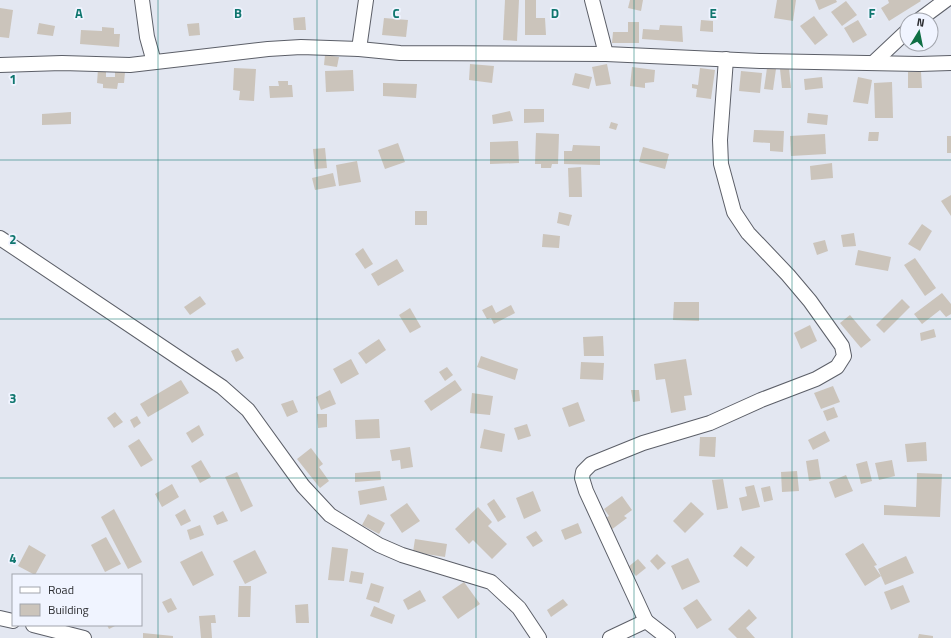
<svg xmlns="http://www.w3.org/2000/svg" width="951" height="638" font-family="'Titillium Web',sans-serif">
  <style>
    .building { fill: #cbc4bb }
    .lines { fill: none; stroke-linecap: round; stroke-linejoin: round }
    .street-casing { stroke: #5c5f68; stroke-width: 16 }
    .street { stroke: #fff; stroke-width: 14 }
    .grid { fill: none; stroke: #0f766e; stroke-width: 1; stroke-opacity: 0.55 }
    .grid-label { font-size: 13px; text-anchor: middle; font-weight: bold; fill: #0f766e; stroke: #f0f4ff; stroke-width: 3.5; stroke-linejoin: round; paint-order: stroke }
  </style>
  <rect width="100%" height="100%" fill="#e3e7f1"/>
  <g class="building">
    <polygon points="505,0 519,0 517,41 503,40"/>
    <polygon points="525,0 536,0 536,18 545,18 546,35 525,35"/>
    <polygon points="630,0 643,0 641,11 628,8"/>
    <polygon points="777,0 796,0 793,21 774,18"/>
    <polygon points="815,0 836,0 837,2 819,10"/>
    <polygon points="888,0 920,0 921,1 889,21 881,8 889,3"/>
    <polygon points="846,1 857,15 842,26 831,12"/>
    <polygon points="0,8 13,10 9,38 0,37"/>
    <polygon points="814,16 828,35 815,45 800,26"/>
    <polygon points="305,17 306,30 294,30 293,18"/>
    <polygon points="384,18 408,20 406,37 382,35"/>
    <polygon points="701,20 713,21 713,32 700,31"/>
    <polygon points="858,20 867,35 853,43 844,28"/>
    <polygon points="628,22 639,22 639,43 612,43 613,32 628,32"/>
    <polygon points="39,23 55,26 53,36 37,34"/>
    <polygon points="199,23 200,35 189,36 187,24"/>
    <polygon points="660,25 682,26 683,42 642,39 643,29 659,30"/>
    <polygon points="102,27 114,28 114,34 120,34 119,47 80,44 81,30 102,31"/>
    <polygon points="325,55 339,57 337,67 324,65"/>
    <polygon points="470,64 494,66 492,83 469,80"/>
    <polygon points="607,64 611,84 596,86 592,67"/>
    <polygon points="632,67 655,70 654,82 645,83 645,88 630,86"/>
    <polygon points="234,68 256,69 254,101 239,100 240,91 233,90"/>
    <polygon points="700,68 715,70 711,99 696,97 697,89 692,88 692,84 698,85"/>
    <polygon points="767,68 776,69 773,90 764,89"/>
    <polygon points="789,68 791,88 782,88 780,69"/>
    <polygon points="98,69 106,70 106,77 115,77 115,71 125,72 124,83 118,83 117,89 103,88 103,84 97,83"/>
    <polygon points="353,70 354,91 326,92 325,71"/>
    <polygon points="741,71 762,73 760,93 739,91"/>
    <polygon points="908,72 921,72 922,88 908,88"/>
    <polygon points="575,73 592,77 589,89 572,85"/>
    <polygon points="822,77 823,88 805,90 804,79"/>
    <polygon points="858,77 872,80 868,104 853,102"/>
    <polygon points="278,81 288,81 288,85 292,85 293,97 270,98 269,86 279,86"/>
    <polygon points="892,82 893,118 875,118 874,83"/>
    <polygon points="383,83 417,84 416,98 383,96"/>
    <polygon points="524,109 544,109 544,122 524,123"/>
    <polygon points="510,111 513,121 493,124 492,115"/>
    <polygon points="71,112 71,124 42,125 42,114"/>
    <polygon points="808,113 828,115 827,125 807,123"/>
    <polygon points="611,122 618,124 616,130 609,128"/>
    <polygon points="754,130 784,131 783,152 770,151 770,143 753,142"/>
    <polygon points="869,132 879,132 878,141 868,141"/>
    <polygon points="536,133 559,134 558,164 552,164 551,168 541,168 541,164 535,164"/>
    <polygon points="825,134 826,154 791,156 790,136"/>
    <rect x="947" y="136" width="4" height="17"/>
    <polygon points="518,141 519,163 490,164 490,142"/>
    <polygon points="398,143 405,162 385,169 378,150"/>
    <polygon points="573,145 600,146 600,165 564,164 564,151 572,151"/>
    <polygon points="643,147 669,154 665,169 639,162"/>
    <polygon points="325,148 327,168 315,169 313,149"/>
    <polygon points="357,161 361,182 339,186 336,165"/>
    <polygon points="832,163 833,178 811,180 810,166"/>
    <polygon points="581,167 582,197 569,197 568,168"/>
    <polygon points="333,173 336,186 315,190 312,178"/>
    <polygon points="951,195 951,216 941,201"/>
    <rect x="415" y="211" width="12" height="14"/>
    <polygon points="559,212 572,215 569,226 557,223"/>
    <polygon points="922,224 932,231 920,251 908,244"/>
    <polygon points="854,233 856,246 843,247 841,235"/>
    <polygon points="543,234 560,236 559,248 542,247"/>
    <polygon points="825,240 828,251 817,255 813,243"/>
    <polygon points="363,248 373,264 365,269 355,254"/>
    <polygon points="858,250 891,257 888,271 855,265"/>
    <polygon points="915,258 936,288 925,296 904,265"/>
    <polygon points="397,259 404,271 378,286 371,274"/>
    <polygon points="942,293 951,304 951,314 946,317 940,310 922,324 914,314"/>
    <polygon points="200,296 206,304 190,315 184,307"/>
    <polygon points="902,299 910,307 884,333 876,325"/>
    <polygon points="674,302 699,302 699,321 673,320"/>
    <polygon points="492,305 496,313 511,305 515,313 494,324 491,318 487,319 482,310"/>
    <polygon points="410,308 421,327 410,333 399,315"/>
    <polygon points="850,315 871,340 861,348 840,323"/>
    <polygon points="810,325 817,341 801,349 794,333"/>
    <polygon points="934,329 936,337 921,341 920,333"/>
    <polygon points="603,336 604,356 584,356 583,337"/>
    <polygon points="379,339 386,350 366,364 358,353"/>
    <polygon points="238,348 244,358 236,362 231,351"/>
    <polygon points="481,356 518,369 515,380 477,367"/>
    <polygon points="351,359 359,374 341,384 333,369"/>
    <polygon points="686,359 692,395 684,396 686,410 671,413 665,379 656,380 654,364"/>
    <polygon points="581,362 604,363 603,380 580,379"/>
    <polygon points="447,367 453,375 445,381 439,372"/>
    <polygon points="181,380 189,393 148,417 140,404"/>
    <polygon points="455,380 462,390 431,411 424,401"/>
    <polygon points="833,386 840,402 821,409 814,393"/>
    <polygon points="330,390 336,404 321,410 316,397"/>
    <polygon points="631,390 639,390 640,401 633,402"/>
    <polygon points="472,393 493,396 490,415 470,413"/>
    <polygon points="293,400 298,412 287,417 281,404"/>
    <polygon points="578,402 585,421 569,427 562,408"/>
    <polygon points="834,407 838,417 827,421 823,411"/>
    <polygon points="115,412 123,422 114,428 107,418"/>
    <polygon points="317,414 327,414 327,427 318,428"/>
    <polygon points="137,416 141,423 134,428 130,420"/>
    <polygon points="379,419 380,438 356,439 355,420"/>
    <polygon points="527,424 531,436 518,440 514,428"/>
    <polygon points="199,425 204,435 192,443 186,433"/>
    <polygon points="484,429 505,434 502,452 480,448"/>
    <polygon points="825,431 830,441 813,450 808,440"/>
    <polygon points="700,437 716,437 715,457 699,456"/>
    <polygon points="139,439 153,460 141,467 128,446"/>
    <polygon points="926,442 927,461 907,462 905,444"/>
    <polygon points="410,447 413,467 401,469 400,460 392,461 390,450"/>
    <polygon points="311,448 323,464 319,467 329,481 320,488 297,459"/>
    <polygon points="818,459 821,479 809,481 806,461"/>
    <polygon points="201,460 211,477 200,483 191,466"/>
    <polygon points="892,460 895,476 879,480 875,463"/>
    <polygon points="867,461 872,481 861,484 856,464"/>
    <polygon points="380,471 381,480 355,482 355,473"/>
    <polygon points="797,471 799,491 782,492 781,472"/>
    <polygon points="237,472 253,506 241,512 225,477"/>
    <polygon points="917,473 942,474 940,517 884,515 884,505 916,507"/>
    <polygon points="846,475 853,491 835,498 829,482"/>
    <polygon points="723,479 728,508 717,510 712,480"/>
    <polygon points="172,484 179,497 162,507 155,494"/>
    <polygon points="754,485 760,507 742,511 739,498 747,496 745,487"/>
    <polygon points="384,486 387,500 360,505 358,491"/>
    <polygon points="770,486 773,500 764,502 761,488"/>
    <polygon points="533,491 541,511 524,519 516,498"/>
    <polygon points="622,496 632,510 624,516 627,518 611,530 604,519 609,516 604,509"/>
    <polygon points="494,499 506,517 498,522 487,504"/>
    <polygon points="691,502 704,514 685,533 673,521"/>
    <polygon points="407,503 420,521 402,533 390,515"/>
    <polygon points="478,507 492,522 488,526 507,544 492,559 473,540 469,544 455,529"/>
    <polygon points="114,509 142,562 128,569 101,517"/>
    <polygon points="185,509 191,521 181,526 175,515"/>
    <polygon points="223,511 228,521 217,525 213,516"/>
    <polygon points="368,514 385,523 379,534 362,525"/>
    <polygon points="578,523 582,533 565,540 561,530"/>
    <polygon points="200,525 204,535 190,540 187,530"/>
    <polygon points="536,531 543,541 533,547 526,537"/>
    <polygon points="106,537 121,564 105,572 91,545"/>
    <polygon points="415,539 447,544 445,557 413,552"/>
    <polygon points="863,543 877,565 874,566 881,576 865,586 845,554"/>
    <polygon points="29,545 46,555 35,575 18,566"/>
    <polygon points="741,546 755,557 747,567 733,556"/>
    <polygon points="332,547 348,549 344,581 328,580"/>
    <polygon points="255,550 267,573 245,584 233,561"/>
    <polygon points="202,551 214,575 193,586 180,562"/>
    <polygon points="657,554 666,563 658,570 650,561"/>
    <polygon points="906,556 914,573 885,585 878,569"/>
    <polygon points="688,558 700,582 682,590 671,566"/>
    <polygon points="638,559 646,568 636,576 628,567"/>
    <polygon points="351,571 364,573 362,584 349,582"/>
    <polygon points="464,582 480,604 458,619 442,597"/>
    <polygon points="371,583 384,587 379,603 366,599"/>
    <polygon points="903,585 910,602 891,610 884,592"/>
    <polygon points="239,586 251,586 250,617 238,617"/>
    <polygon points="420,590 426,601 408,610 403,600"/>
    <polygon points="171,598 177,609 168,613 162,602"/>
    <polygon points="563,599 568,605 551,617 547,610"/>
    <polygon points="697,599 712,620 697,629 683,608"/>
    <polygon points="308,604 309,623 296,623 295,605"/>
    <polygon points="374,606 395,615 392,624 370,616"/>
    <polygon points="749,609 757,618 746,628 755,638 737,638 728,629"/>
    <polygon points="215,615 216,623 211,623 212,638 201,638 199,616"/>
    <polygon points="107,625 117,625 109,629"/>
    <polygon points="143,633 173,636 173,638 143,638"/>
    <polygon points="919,634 933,636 933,638 918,638"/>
  </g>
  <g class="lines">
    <defs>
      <g id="street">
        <polyline points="142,0 147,37 154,62"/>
        <polyline points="592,0 606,54"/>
        <polyline points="919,20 946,0"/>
        <polyline points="359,49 366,0"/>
        <polyline points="873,63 907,31"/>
        <polyline points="0,65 62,63 130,65 268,49 301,47 359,49 400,53 606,54 760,61 919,64 951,63"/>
        <polyline points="0,238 222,387 248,410 303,486 330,515 379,545 402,555 491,582 519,608 539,638"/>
        <polyline points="0,618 13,621"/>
        <polyline points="646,621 586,491 582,478 583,472 591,464 643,443 710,423 761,400 816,379 837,367 844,356 842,346 810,301 788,275 748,233 734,212 721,164 720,140 726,59"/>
        <polyline points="33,625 84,638"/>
        <polyline points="610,638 646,621 668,638"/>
      </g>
    </defs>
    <use href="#street" class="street-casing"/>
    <use href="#street" class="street"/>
  </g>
  <path class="grid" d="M158 0V638M317 0V638M476 0V638M634 0V638M792 0V638M0 160H951M0 319H951M0 478H951"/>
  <g class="grid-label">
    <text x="79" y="18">A</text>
    <text x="238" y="18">B</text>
    <text x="396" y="18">C</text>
    <text x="555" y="18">D</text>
    <text x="713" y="18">E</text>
    <text x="872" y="18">F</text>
    <text x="13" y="84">1</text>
    <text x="13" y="244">2</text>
    <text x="13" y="403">3</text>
    <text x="13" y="563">4</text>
  </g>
  <rect x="12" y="574" width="130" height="52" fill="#f0f4ff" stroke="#a2a5ad"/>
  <rect x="20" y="587" width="20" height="6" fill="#ffffff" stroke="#a2a5ad"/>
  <text x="48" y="594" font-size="12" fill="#2e2f33">Road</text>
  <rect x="20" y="604" width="20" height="12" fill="#cbc4bb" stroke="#a2a5ad"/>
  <text x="48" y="614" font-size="12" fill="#2e2f33">Building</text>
  <g transform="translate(919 32) rotate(10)"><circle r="19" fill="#f0f4ff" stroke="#a2a5ad"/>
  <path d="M0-3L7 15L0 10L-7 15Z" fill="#0e6f45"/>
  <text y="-6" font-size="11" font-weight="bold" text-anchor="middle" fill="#2e2f33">N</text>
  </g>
</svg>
